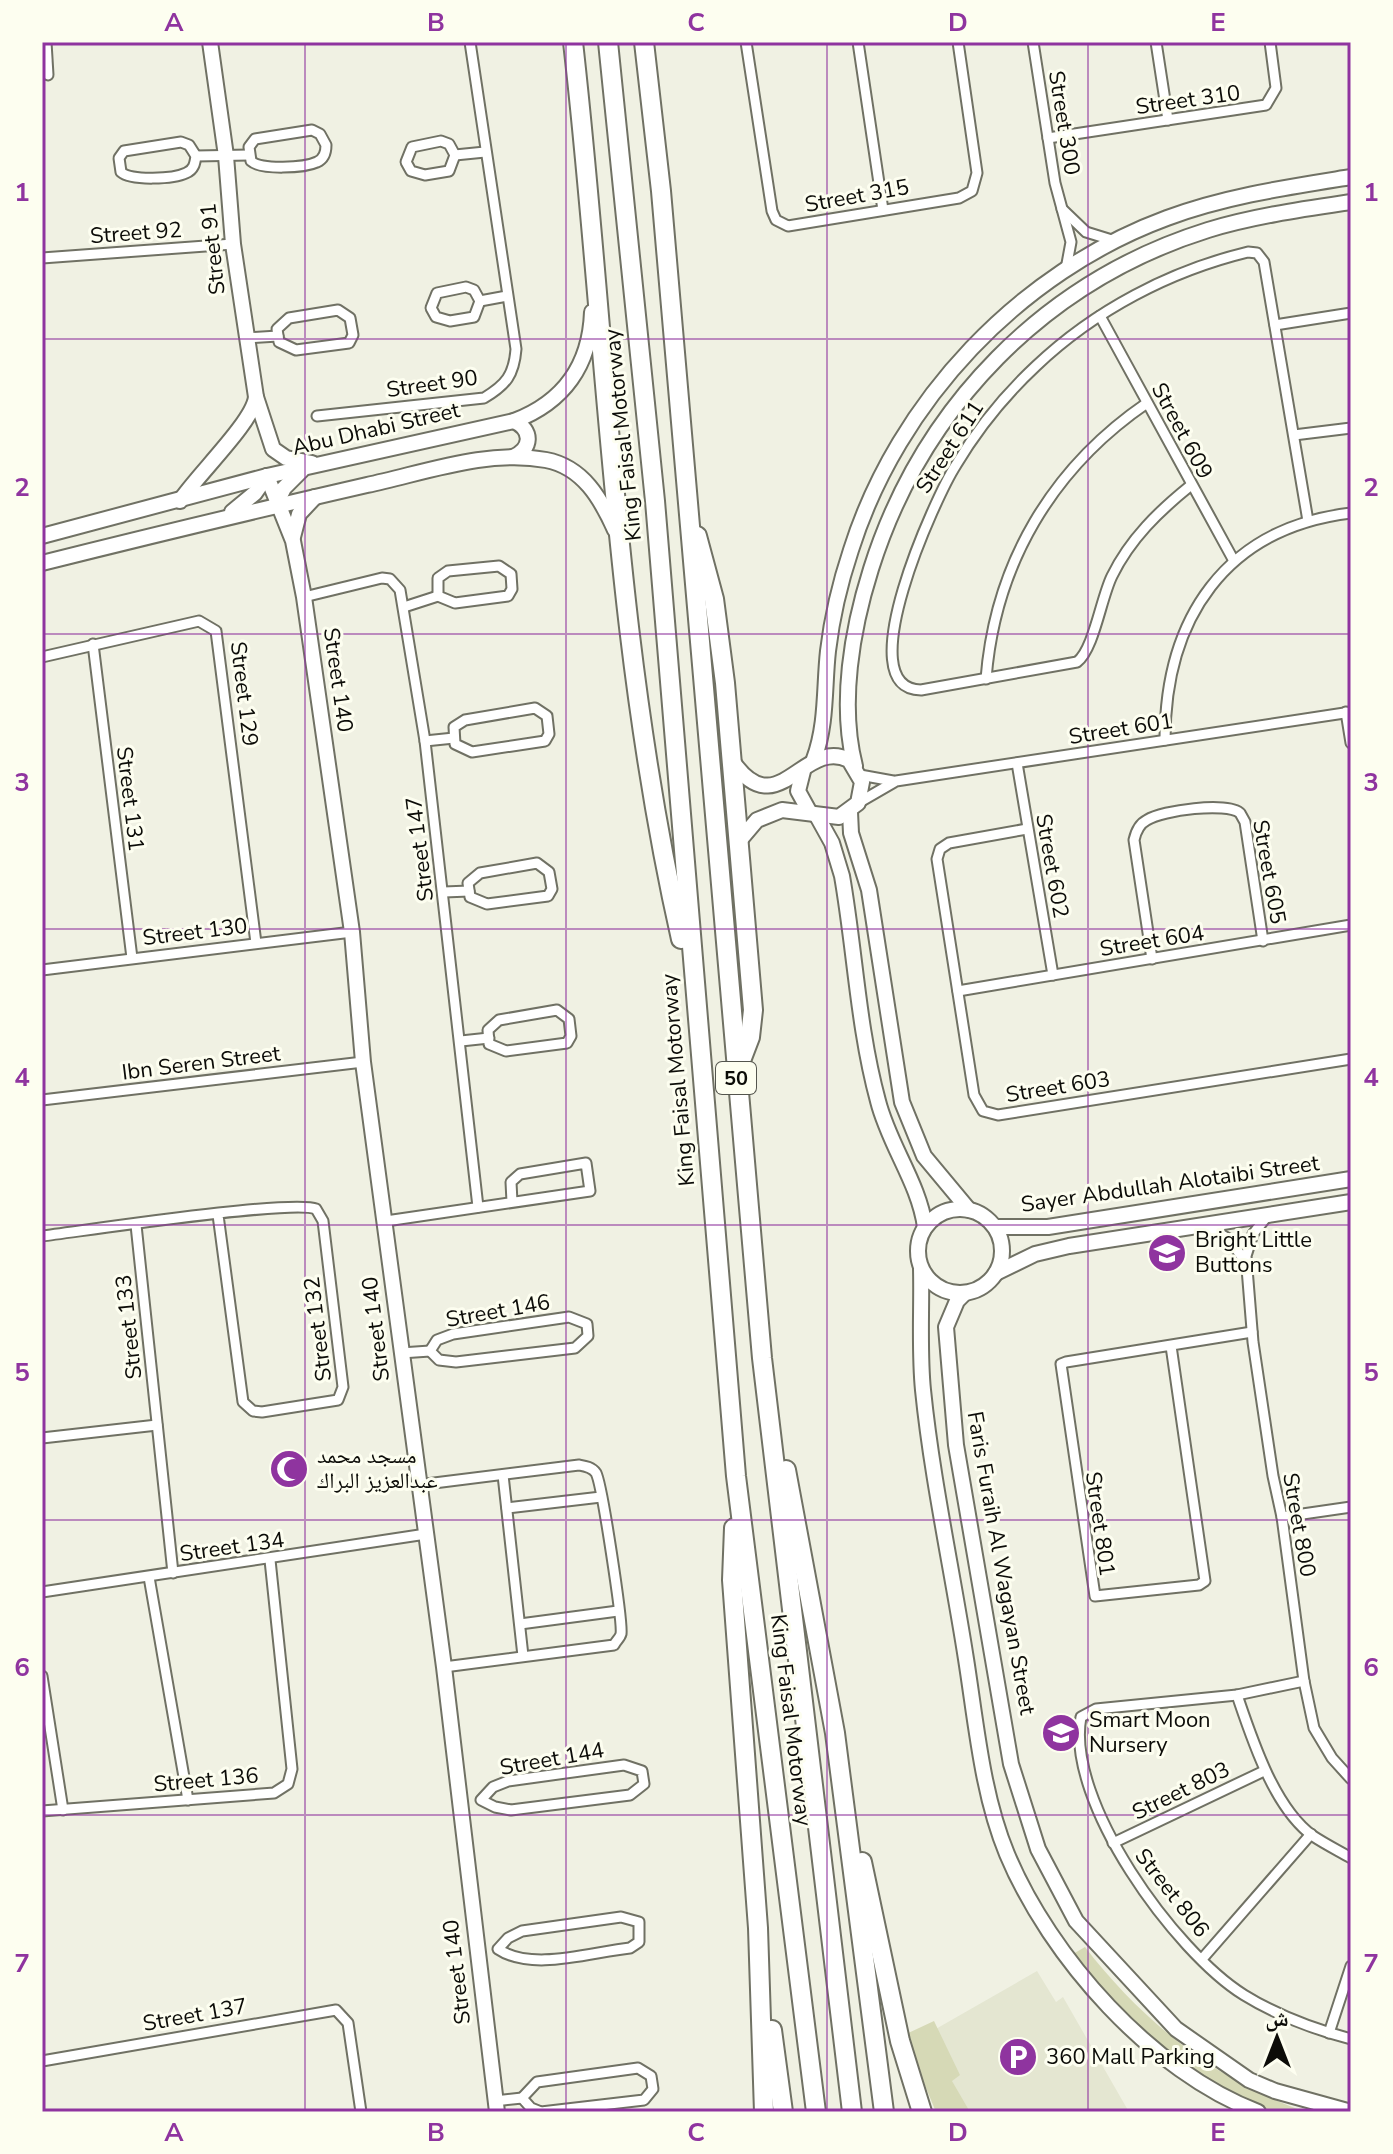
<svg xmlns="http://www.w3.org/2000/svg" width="1393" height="2154" font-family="'Nunito Sans','Noto Naskh Arabic',sans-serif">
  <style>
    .built { fill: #e4e6d1 }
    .green { fill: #d6d9b6 }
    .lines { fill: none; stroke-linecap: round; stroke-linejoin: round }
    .street-casing { stroke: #707164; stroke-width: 13 }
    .secondary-casing { stroke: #707164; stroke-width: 18 }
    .highway-casing { stroke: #707164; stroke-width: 22 }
    .street { stroke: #fff; stroke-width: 9 }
    .secondary { stroke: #fff; stroke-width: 14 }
    .highway { stroke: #fff; stroke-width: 18 }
    .grid { fill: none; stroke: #8f349f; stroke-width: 2; stroke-opacity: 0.55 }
    .labels { text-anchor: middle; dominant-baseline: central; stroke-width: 6; stroke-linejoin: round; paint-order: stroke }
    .shield { fill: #fdfef0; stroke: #54554e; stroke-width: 2 }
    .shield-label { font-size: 20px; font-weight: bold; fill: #0c0c08 }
    .street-label { font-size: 22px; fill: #0c0c08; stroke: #fdfef0 }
    .poi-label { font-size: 22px; fill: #0c0c08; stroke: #fdfef0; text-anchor: start }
    .neatline { fill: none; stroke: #8f349f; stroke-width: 3 }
    .grid-label { font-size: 26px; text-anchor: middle; font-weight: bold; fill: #8f349f }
  </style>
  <rect width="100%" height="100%" fill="#f0f1e3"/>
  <polygon class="built" points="1037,1971 1056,2002 1063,1997 1129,2112 968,2112 927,2034"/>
  <g class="green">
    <path d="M1085 1947C1142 2021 1216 2081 1306 2112 1296 2112 1285 2113 1275 2112 1263 2111 1251 2103 1241 2097 1174 2063 1119 2013 1073 1954Z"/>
    <polygon points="934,2021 960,2075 952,2081 970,2112 936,2112 904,2035"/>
  </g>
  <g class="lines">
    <defs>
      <g id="street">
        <polyline points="46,42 48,75"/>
        <polyline points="746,42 772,211 776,220 788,226 959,198 972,191 977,173 958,42"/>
        <polyline points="858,42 883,210"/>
        <polyline points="1033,42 1055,183 1071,242 1066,269"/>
        <polyline points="1156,42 1168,120"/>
        <path d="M312 130 320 134 326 145C326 152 324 159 317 162 304 168 261 170 251 161L249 147 255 139Z"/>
        <polyline points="1048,138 1266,105 1276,88 1270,42"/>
        <polygon points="441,141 449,144 455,155 449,171 425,175 411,171 406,162 412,147"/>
        <path d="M181 142 189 145 196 156C195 163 194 170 186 173 174 179 131 181 121 172L119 158 124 151Z"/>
        <polyline points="455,155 485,152"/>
        <polyline points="196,156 249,155"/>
        <polyline points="1062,209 1086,232 1115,241"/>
        <polyline points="42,258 233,244"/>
        <polygon points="466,287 474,290 480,301 474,317 450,321 436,317 431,308 437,293"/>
        <polyline points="480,301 507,296"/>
        <polygon points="338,310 350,318 353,335 349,343 296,350 279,342 277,329 289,318"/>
        <polyline points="1100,316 1234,561"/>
        <polyline points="1275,325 1351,313"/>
        <polyline points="246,338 278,336"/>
        <path d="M317 416 484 398C506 385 514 375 516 349L470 42"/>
        <polyline points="1294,435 1351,428"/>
        <path d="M1190 486C1159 511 1130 539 1112 576 1101 598 1094 649 1077 662L921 690C847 690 936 496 956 465 978 428 1005 395 1036 366 1095 310 1170 271 1248 252L1257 253 1264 262 1308 521"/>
        <polygon points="499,566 511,574 512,589 508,596 455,603 438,596 438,578 448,571"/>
        <polyline points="304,597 382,578 390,579 400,590 425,741 478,1207"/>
        <polyline points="404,607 438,596"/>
        <polyline points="93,644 132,958"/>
        <polyline points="42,657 199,621 216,631 256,943"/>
        <path d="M986 679C995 564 1052 468 1147 403"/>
        <polygon points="535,708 547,716 549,734 545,741 472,752 455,744 454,727 465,720"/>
        <polyline points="1346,712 1351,743"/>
        <path d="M1165 740C1165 619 1225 528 1351 513"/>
        <polyline points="425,741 454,738"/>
        <polyline points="1017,763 1053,975"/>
        <polyline points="860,775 893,781"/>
        <polyline points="858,803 896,781 1351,712"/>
        <polyline points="1027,829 949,843 940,849 937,859 974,1095 983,1111 998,1115 1351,1059"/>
        <polygon points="537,863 549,872 552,889 548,896 487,904 470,897 468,883 480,873"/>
        <polyline points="444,892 469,891"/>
        <path d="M1152 959 1134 840C1136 831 1139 824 1147 820 1163 810 1226 802 1240 813L1245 822 1263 941"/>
        <polyline points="42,970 352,932"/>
        <polyline points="958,991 1351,925"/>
        <polygon points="557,1010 569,1019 571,1036 567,1043 506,1051 489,1044 488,1030 499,1020"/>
        <polyline points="461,1041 489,1038"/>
        <polyline points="42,1100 363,1062"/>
        <polyline points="1268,1215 1253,1234 1246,1256 1253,1342 1273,1476 1282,1517 1304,1681 1314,1728 1332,1758 1351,1779"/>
        <polyline points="386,1221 590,1191 586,1163 520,1174 511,1182 512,1202"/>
        <polyline points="136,1225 173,1573"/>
        <polyline points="1207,1226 1229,1239 1245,1261"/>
        <path d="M42 1236C83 1231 293 1199 316 1209L323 1221 343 1387 338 1400 262 1412 253 1411 243 1402 218 1215"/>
        <polygon points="569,1317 587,1324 588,1336 575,1348 456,1362 439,1360 430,1351 437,1340 453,1334"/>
        <polyline points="1171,1346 1205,1581 1199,1585 1095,1596 1061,1364 1066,1362 1252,1332"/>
        <polyline points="401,1353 430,1351"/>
        <polyline points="42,1438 157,1425"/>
        <polyline points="503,1475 523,1656"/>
        <path d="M418 1485 579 1465C585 1466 592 1467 596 1473 602 1484 623 1623 621 1634 620 1638 616 1641 614 1645L444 1667"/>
        <polyline points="507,1508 601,1497"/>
        <polyline points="1282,1517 1351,1507"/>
        <polyline points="149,1577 188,1800"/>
        <polyline points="42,1592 426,1534"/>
        <polyline points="520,1624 618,1611"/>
        <polyline points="42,1676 63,1810"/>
        <path d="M1304 1681 1237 1695 1096 1709 1081 1717C1065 1801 1175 1952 1244 1995 1278 2016 1313 2029 1351 2039"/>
        <path d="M1237 1695C1252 1739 1274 1808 1313 1836 1325 1844 1339 1851 1351 1858"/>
        <polygon points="624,1765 642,1771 644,1784 630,1795 511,1810 495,1807 481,1800 493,1787 508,1781"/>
        <polyline points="42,1811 274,1793 288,1784 292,1769 270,1560"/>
        <polyline points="1113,1843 1264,1771"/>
        <path d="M621 1917 639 1922V1942L630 1948C591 1952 532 1972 498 1949L508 1938 522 1931Z"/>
        <polyline points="1202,1959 1311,1834"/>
        <polyline points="1329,2033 1351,1966"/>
        <polyline points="42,2061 336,2010 348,2023 361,2112"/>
        <polygon points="638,2068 651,2076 653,2089 644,2100 541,2112 531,2108 522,2098 537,2082"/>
        <polyline points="495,2101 522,2098"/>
      </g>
      <g id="secondary">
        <polyline points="210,42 226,156 233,244 256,397 273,449 286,458 312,463"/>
        <path d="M513 457C532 449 533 430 514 421"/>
        <polyline points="267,476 293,541 304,597 352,932 363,1062 444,1667 497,2112"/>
        <path d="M180 501C198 474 253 422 256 397"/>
        <polyline points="276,504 284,488 302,470"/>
        <polyline points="232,512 255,493 267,476"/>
        <path d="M42 536 267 476 514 421C564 402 590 365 592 312"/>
        <polyline points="293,537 299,514 315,497"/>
        <path d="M42 563C150 536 258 510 367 485 424 473 487 449 546 460 583 467 601 499 615 530"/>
        <path d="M814 759C827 724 824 687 828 651 832 617 840 583 851 550 898 401 1020 272 1167 218 1226 196 1289 187 1351 177"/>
        <path d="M733 762C778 826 804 737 849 760L862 782 858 803 839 817 782 810 757 820 740 840"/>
        <path d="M855 766C839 704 852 629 871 569 922 407 1045 281 1208 230 1254 216 1304 209 1351 202"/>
        <polyline points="803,771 798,791 809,811"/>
        <polyline points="850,812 851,833 869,890 902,1102 924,1156 969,1210"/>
        <path d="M817 816 832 843 842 876C855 950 858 1028 878 1101 889 1145 919 1183 925 1227"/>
        <circle cx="960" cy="1251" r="42"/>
        <polyline points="995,1227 1048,1227 1351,1179"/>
        <path d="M921 1269C922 1308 919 1350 923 1390 932 1479 952 1569 966 1659 976 1722 982 1794 1007 1854 1050 1957 1152 2072 1258 2112"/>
        <polyline points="996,1273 1035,1254 1069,1246 1351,1202"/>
        <polyline points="965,1293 957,1301 946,1327 956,1445 1011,1764 1038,1849 1076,1921 1176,2029 1249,2080 1275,2091 1351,2112"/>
      </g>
      <g id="highway">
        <path d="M573 42C607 341 614 644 681 939"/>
        <polyline points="608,42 655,501 736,1476 816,2112"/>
        <polyline points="644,42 661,191 762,1358 852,2112"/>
        <polyline points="697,536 714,599 725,683 753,1010 750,1037 737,1071"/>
        <polyline points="786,1470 835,1733 884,2112"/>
        <polyline points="734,1528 732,1580 758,1928 764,2112"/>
        <polyline points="862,1862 900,2041 922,2112"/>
        <polyline points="772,2030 783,2112"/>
      </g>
    </defs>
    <use href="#street" class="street-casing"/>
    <use href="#secondary" class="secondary-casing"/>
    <use href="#highway" class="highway-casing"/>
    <use href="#street" class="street"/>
    <use href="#secondary" class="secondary"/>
    <use href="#highway" class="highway"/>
  </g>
  <path class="grid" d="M305 42V2112M566 42V2112M827 42V2112M1088 42V2112M42 339H1351M42 634H1351M42 929H1351M42 1225H1351M42 1520H1351M42 1815H1351"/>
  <defs>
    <symbol id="school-disc" viewBox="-11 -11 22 22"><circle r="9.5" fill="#8f349f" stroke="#fdfef0"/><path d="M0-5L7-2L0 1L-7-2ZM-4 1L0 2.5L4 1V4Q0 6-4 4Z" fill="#fff"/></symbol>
    <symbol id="mosque-disc" viewBox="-11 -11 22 22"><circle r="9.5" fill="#8f349f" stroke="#fdfef0"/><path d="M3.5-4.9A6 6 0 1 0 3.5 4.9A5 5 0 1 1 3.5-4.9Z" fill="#fff"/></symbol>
    <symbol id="parking-disc" viewBox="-11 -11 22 22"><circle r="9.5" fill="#8f349f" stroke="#fdfef0"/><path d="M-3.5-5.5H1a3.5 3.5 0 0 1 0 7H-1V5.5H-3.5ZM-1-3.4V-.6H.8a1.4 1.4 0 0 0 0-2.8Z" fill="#fff"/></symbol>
  </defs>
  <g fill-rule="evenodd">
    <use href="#school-disc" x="1145" y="1231" width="44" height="44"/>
    <use href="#mosque-disc" x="267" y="1447" width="44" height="44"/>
    <use href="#school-disc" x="1039" y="1711" width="44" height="44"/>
    <use href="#parking-disc" x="996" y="2035" width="44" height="44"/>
  </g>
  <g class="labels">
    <rect class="shield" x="716" y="1062" width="40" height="32" rx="6"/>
    <g class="shield-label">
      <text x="736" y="1078">50</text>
    </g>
    <g class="street-label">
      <text transform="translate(1188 100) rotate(-8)">Street 310</text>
      <text transform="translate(1064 123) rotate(81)">Street 300</text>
      <text transform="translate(857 196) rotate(-10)">Street 315</text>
      <text transform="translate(136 233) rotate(-4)">Street 92</text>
      <text transform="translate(213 249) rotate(-96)">Street 91</text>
      <text transform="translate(432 384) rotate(-8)">Street 90</text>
      <text transform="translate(376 429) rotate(-13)">Abu Dhabi Street</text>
      <text transform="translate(1182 431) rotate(62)">Street 609</text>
      <text transform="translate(623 435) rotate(-96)">King Faisal Motorway</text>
      <text transform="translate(950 447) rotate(-57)">Street 611</text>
      <text transform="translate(338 680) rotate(82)">Street 140</text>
      <text transform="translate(244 694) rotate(83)">Street 129</text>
      <text transform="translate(1121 729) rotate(-9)">Street 601</text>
      <text transform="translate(130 799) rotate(83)">Street 131</text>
      <text transform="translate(420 849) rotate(-97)">Street 147</text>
      <text transform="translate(1052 866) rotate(80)">Street 602</text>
      <text transform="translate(1269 872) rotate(80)">Street 605</text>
      <text transform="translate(195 932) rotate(-7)">Street 130</text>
      <text transform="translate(1152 941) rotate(-9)">Street 604</text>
      <text transform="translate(201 1063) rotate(-7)">Ibn Seren Street</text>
      <text transform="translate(678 1080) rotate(-95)">King Faisal Motorway</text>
      <text transform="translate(1058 1087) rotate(-9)">Street 603</text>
      <text transform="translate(1170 1184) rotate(-8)">Sayer Abdullah Alotaibi Street</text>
      <text transform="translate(498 1311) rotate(-10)">Street 146</text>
      <text transform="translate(129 1327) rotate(-96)">Street 133</text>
      <text transform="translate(318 1329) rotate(-97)">Street 132</text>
      <text transform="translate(376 1329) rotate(-97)">Street 140</text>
      <text transform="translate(1100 1524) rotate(82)">Street 801</text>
      <text transform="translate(1299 1525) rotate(80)">Street 800</text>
      <text transform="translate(232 1547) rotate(-8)">Street 134</text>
      <text transform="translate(1001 1563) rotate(80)">Faris Furaih Al Wagayan Street</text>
      <text transform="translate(791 1720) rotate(83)">King Faisal Motorway</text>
      <text transform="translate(552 1759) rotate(-10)">Street 144</text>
      <text transform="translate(206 1780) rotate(-5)">Street 136</text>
      <text transform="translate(1181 1791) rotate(-26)">Street 803</text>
      <text transform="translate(1172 1893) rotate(52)">Street 806</text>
      <text transform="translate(457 1972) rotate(-97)">Street 140</text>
      <text transform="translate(195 2015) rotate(-10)">Street 137</text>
    </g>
    <g class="poi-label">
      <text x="1195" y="1240">Bright Little<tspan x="1195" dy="25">Buttons</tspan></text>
      <text x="317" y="1456">مسجد محمد<tspan x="317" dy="25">عبدالعزيز البراك</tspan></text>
      <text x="1089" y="1720">Smart Moon<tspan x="1089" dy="25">Nursery</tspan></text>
      <text x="1046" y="2057">360 Mall Parking</text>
    </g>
  </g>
  <rect width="1393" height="2154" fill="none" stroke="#fdfef0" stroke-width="88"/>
  <g transform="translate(1277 2038)" stroke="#fdfef0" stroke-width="6" paint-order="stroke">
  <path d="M0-6L14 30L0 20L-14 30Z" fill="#0c0c08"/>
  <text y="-12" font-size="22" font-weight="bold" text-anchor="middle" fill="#0c0c08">ش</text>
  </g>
  <rect x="44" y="44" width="1305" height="2066" class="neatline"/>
  <g class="grid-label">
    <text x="174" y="31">A</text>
    <text x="436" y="31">B</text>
    <text x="696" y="31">C</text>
    <text x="958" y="31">D</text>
    <text x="1218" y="31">E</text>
    <text x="22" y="201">1</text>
    <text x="1371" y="201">1</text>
    <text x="22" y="496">2</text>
    <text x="1371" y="496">2</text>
    <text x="22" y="791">3</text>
    <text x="1371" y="791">3</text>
    <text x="22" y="1086">4</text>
    <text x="1371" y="1086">4</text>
    <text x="22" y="1381">5</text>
    <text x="1371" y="1381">5</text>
    <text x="22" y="1676">6</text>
    <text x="1371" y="1676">6</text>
    <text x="22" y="1972">7</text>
    <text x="1371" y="1972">7</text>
    <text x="174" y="2141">A</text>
    <text x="436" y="2141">B</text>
    <text x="696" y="2141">C</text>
    <text x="958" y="2141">D</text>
    <text x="1218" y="2141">E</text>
  </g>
</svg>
